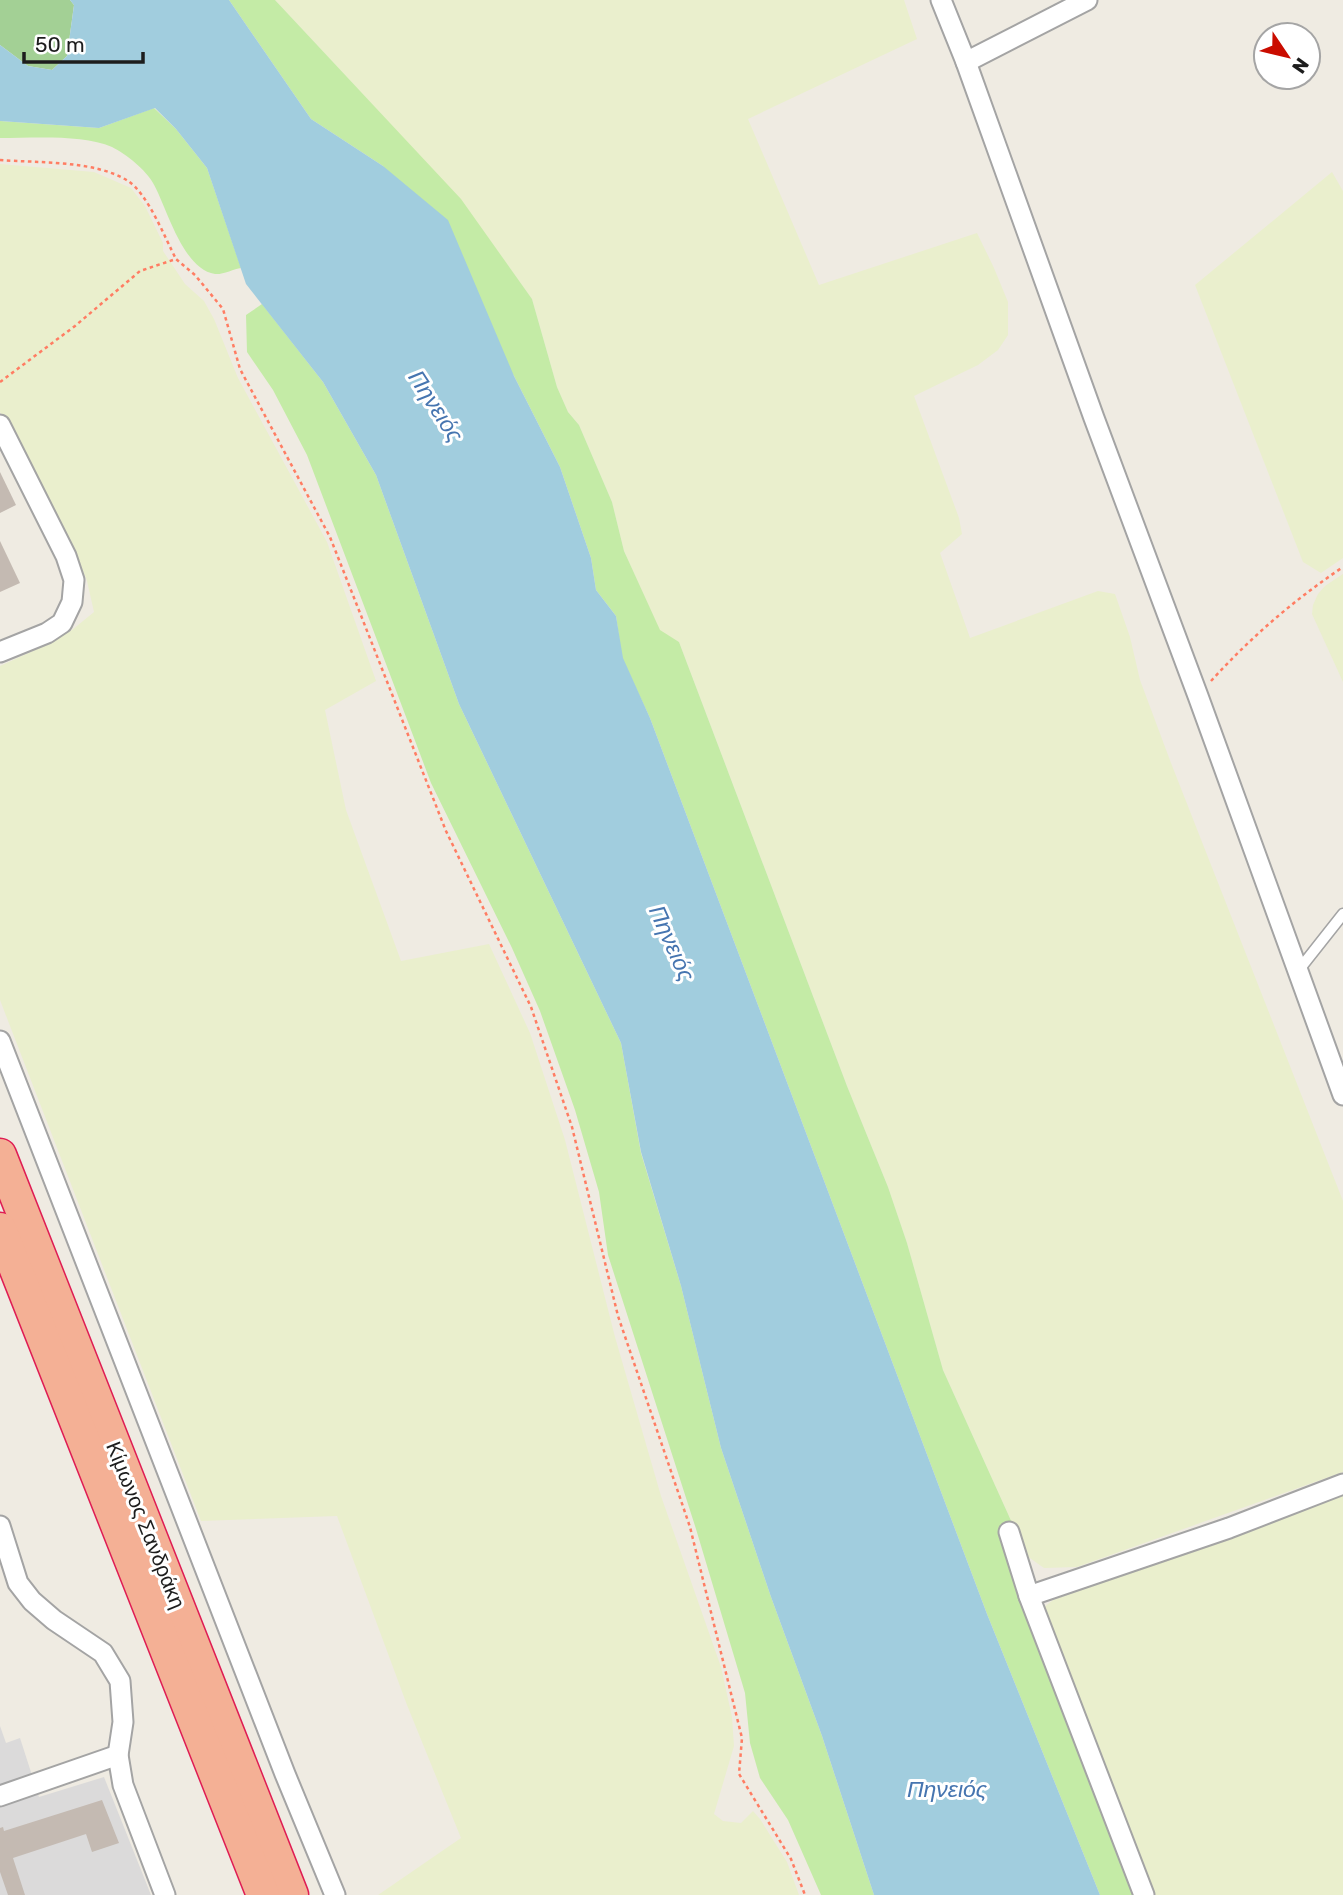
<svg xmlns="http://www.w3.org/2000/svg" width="1343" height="1895" font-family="Rubik,sans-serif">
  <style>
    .residential { fill: #dbdada }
    .farmland { fill: #eaefcd }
    .grass { fill: #c4eba6 }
    .forest { fill: #a3d095 }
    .water { fill: #a1cdde }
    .building { fill: #c4bab2 }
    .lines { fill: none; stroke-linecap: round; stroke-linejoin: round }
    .service-casing { stroke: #a4a4a4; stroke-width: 13 }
    .minor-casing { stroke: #a4a4a4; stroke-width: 23 }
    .trunk-casing { stroke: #df1d54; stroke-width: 35 }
    .path { stroke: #ff7d63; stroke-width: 2.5; stroke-dasharray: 3.5 3.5; stroke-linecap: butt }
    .service { stroke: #fff; stroke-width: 10 }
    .minor { stroke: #fff; stroke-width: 19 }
    .trunk { stroke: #f4b095; stroke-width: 32 }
    .labels { text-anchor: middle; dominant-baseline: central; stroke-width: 6; stroke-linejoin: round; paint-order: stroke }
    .street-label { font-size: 21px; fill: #1d1d1d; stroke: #fff }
    .water-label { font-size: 23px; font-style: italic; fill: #4675b0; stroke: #fff }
  </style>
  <rect width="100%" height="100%" fill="#efebe2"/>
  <polygon class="residential" points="0,1726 6,1743 20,1738 39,1797 104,1777 151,1895 0,1895"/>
  <g class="farmland">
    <polygon points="275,0 904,0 917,39 748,119 819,285 977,233 994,268 1008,302 1008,335 998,350 978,365 914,396 959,518 962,534 940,553 970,638 1098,591 1115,594 1130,637 1140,680 1171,763 1343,1201 1343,1472 1077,1567 1044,1568 1027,1556 943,1370 907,1243 888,1187 847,1086 679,642 660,631 624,551 612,502 579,425 568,412 557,387 532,299 460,199"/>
    <polygon points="0,164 94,172 131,188 145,206 163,243 163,251 185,284 204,301 214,319 238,378 327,542 376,681 325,710 346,810 401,961 489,944 530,1033 565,1140 615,1337 661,1496 721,1667 732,1717 734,1746 714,1814 723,1821 741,1823 753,1811 760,1819 787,1862 799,1895 378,1895 461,1838 407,1705 337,1516 201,1521 0,1000 0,666 46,645 72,630 94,612 87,581 74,548 0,412"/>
    <polygon points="1332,172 1343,191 1343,558 1321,573 1303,562 1195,285"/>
    <polygon points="1343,574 1343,682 1312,614 1313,605 1318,594 1325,586"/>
    <polygon points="1343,1493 1343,1895 1154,1895 1043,1608 1053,1600"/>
  </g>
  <g class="grass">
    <polygon points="229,0 275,0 461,199 532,299 557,387 568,412 579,425 612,502 624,551 660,630 679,642 847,1086 888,1187 907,1243 943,1370 1027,1556 1043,1608 1154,1895 1100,1895 987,1614 650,718 622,658 616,616 596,590 591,558 560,467 514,376 383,166 311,119"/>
    <path d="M154 108 176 129 207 168 241 268C234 269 222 275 215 274 182 269 167 207 153 183 146 170 126 154 112 147 83 134 32 138 0 138V121L99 128Z"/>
    <polygon points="262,304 323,382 376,475 459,704 621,1043 641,1153 681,1286 721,1448 771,1597 822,1736 874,1895 821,1895 788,1820 760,1778 750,1743 745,1693 696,1529 608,1255 599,1192 575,1110 540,1011 512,948 431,783 307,455 273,390 247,352 246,315"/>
  </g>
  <polygon class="forest" points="0,0 70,0 74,5 67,56 52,70 28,66 0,45"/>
  <polygon class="water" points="70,0 229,0 311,119 383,166 448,220 514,376 560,467 591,558 596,590 616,616 623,658 650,718 987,1614 1100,1895 874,1895 822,1736 771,1597 721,1448 681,1286 641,1152 621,1043 459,704 376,475 323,382 246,284 207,168 176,129 155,108 99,128 0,121 0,45 28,66 52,70 67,56 74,5"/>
  <g class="building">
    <polygon points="0,472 16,505 0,513"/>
    <polygon points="0,541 20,583 0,592"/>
    <polygon points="102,1800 119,1843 92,1852 86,1834 13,1858 25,1895 8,1895 0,1872 0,1828 3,1827 4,1831"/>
  </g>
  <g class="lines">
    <defs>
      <polyline id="service" points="1298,971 1343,914"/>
      <g id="minor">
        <polyline points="941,0 966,62 1094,418 1198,696 1343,1095"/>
        <polyline points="966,62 1087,0"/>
        <polyline points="0,425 66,556 74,580 72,602 62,623 47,633 0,652"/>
        <polyline points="0,1041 285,1774 335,1895"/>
        <polyline points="0,1526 18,1583 32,1601 54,1620 103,1653 120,1681 123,1722 118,1755 123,1785 165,1895"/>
        <polyline points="1009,1532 1029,1596 1144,1895"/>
        <polyline points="1029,1596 1229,1528 1343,1484"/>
        <polyline points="0,1796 118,1755"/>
      </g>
      <g id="trunk">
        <polyline points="0,1155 292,1895"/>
        <polyline points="0,1229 263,1895"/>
      </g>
    </defs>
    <use href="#service" class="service-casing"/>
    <use href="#minor" class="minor-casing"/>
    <use href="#trunk" class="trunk-casing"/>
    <g class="path">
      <path d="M0 160C38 163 95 160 128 181 148 194 165 238 176 259"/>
      <polyline points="0,382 75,326 140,271 176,259 195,275 223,309 240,369 330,537 446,831 531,1007 572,1127 618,1316 690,1527 742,1738 739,1774 791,1859 805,1895"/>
      <path d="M1211 681C1251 637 1294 600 1343 567"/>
    </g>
    <use href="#service" class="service"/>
    <use href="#minor" class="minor"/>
    <use href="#trunk" class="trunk"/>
  </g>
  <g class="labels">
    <g class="street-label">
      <text transform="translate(146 1525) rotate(68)">Κίμωνος Σανδράκη</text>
    </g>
    <g class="water-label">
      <text transform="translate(436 406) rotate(57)">Πηνειός</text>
      <text transform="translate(672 943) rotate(66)">Πηνειός</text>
      <text x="947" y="1789">Πηνειός</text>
    </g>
  </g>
  <g transform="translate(1287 56) rotate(125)"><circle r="33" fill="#ffffff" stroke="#a5a5a5" stroke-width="2"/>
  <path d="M0-5L12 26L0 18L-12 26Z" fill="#ca0c00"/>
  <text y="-10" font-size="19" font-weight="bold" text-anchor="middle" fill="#1d1d1d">N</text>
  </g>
  <path d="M24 52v10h119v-10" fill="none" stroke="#1d1d1d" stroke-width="3.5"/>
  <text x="35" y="52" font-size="21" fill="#1d1d1d" stroke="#ffffff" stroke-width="5" paint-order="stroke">50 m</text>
</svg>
